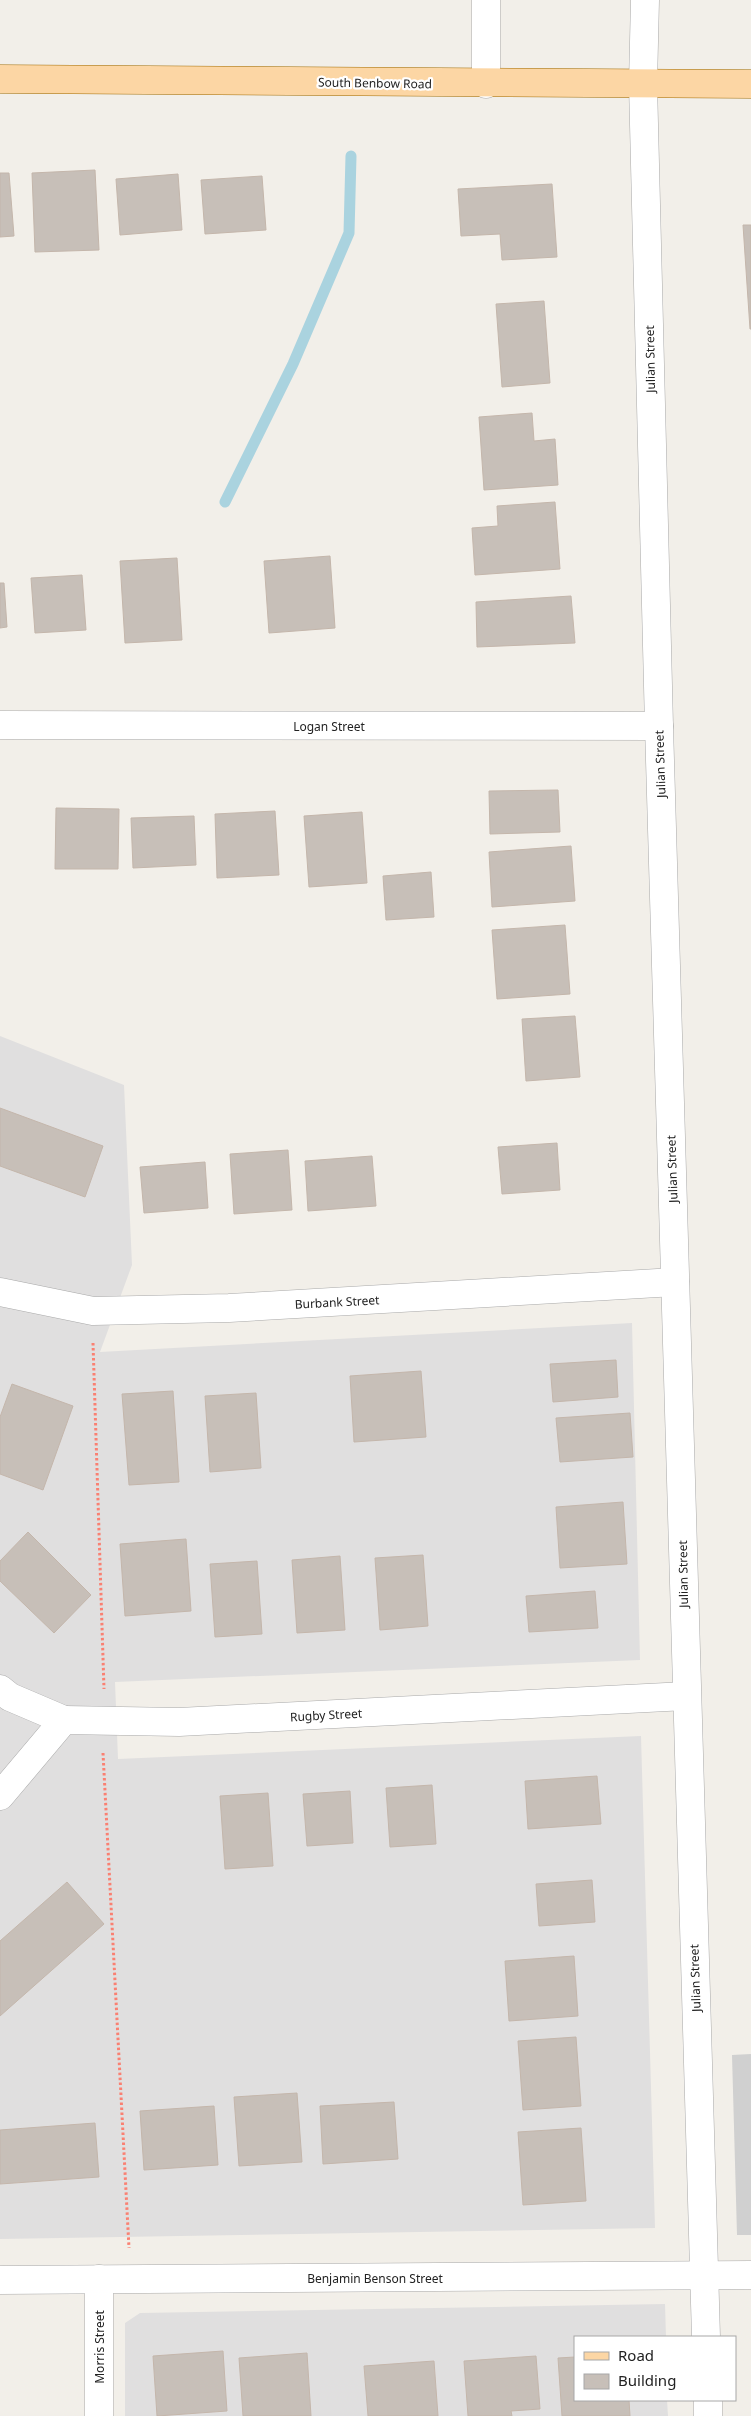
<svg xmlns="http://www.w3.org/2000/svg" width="751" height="2416" font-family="'Noto Sans',sans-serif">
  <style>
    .residential { fill: #e0dfdf }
    .religious { fill: #d0d0d0 }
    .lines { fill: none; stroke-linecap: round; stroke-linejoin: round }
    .stream { stroke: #aad3df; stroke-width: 11 }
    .building { fill: #c7bfb8; stroke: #c4b6ab }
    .minor-casing { stroke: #a9a9a9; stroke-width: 29 }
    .major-casing { stroke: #a06b00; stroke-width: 29 }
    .path { stroke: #fa8072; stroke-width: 3; stroke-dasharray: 2.5 2.5; stroke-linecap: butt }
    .minor { stroke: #fff; stroke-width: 28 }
    .major { stroke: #fcd6a4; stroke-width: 28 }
    .labels { text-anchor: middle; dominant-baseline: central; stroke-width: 4.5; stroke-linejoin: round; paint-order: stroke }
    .street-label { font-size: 12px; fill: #222; stroke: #fff }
  </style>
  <rect width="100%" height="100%" fill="#f2efe9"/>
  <g class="residential">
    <polygon points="0,1036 124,1085 132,1265 100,1352 632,1323 640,1660 115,1682 118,1759 641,1736 655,2228 0,2239"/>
    <polygon points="665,2304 666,2337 575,2337 575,2400 667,2400 668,2416 125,2416 125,2323 140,2313"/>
  </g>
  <polygon class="religious" points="751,2054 751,2235 737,2235 732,2055"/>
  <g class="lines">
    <polyline class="stream" points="225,502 293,364 349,233 351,156"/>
  </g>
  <g class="building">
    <polygon points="95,170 99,250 35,252 32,173"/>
    <polygon points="0,173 9,173 14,236 0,237"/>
    <polygon points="178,174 182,230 120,235 116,179"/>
    <polygon points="262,176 266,230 205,234 201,180"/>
    <polygon points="552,184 557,257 502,260 500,234 461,236 458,189"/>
    <polygon points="743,225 751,225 751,329 750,329"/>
    <polygon points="544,301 550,383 502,387 496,304"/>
    <polygon points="532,413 534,441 555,439 558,485 484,490 479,417"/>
    <polygon points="555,502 560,569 475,575 472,528 498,526 497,506"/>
    <polygon points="330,556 335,628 269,633 264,561"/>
    <polygon points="177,558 182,640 125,643 120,561"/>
    <polygon points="82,575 86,630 35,633 31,578"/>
    <polygon points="0,583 4,583 7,627 0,628"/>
    <polygon points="571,596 575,643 477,647 476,602"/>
    <polygon points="558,790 560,832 490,834 489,791"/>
    <polygon points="56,808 119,809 118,869 55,869"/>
    <polygon points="275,811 279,875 217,878 215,814"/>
    <polygon points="362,812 367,883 309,887 304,816"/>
    <polygon points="194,816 196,865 133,868 131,818"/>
    <polygon points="571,846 575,901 492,907 489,852"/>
    <polygon points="431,872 434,917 386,920 383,876"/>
    <polygon points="565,925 570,994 497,999 492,930"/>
    <polygon points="575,1016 580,1077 526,1081 522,1019"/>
    <polygon points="0,1108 103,1146 85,1197 0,1166"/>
    <polygon points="557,1143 560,1190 502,1194 498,1147"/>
    <polygon points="288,1150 292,1210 234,1214 230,1154"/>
    <polygon points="372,1156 376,1206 308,1211 305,1161"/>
    <polygon points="205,1162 208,1208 144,1213 140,1167"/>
    <polygon points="616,1360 618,1397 553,1402 550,1364"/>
    <polygon points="421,1371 426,1437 354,1442 350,1376"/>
    <polygon points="12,1384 73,1406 43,1490 0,1474 0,1417"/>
    <polygon points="173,1391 179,1482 129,1485 122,1394"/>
    <polygon points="256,1393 261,1468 210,1472 205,1396"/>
    <polygon points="630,1413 633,1457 560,1462 556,1418"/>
    <polygon points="623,1502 627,1564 560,1568 556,1507"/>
    <polygon points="28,1532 91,1595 54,1633 0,1581 0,1561"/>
    <polygon points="186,1539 191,1611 125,1616 120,1544"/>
    <polygon points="423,1555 428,1626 380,1630 375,1558"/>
    <polygon points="340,1556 345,1630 297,1633 292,1560"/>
    <polygon points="257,1561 262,1634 215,1637 210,1564"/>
    <polygon points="595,1591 598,1628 529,1632 526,1596"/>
    <polygon points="597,1776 601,1824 528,1829 525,1781"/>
    <polygon points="432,1785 436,1844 390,1847 386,1788"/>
    <polygon points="350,1791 353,1843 307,1846 303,1794"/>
    <polygon points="268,1793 273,1866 225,1869 220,1796"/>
    <polygon points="592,1880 595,1922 539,1926 536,1884"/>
    <polygon points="67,1882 104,1924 0,2016 0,1941"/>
    <polygon points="574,1956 578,2016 509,2021 505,1961"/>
    <polygon points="576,2037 581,2106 523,2110 518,2041"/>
    <polygon points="297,2093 302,2162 239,2166 234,2097"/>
    <polygon points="394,2102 398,2159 323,2164 320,2106"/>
    <polygon points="214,2106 218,2165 144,2170 140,2111"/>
    <polygon points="95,2123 99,2177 0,2184 0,2130"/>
    <polygon points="581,2128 586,2201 523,2205 518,2132"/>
    <polygon points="223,2351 227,2411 157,2416 153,2356"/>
    <polygon points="307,2353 311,2416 243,2416 239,2358"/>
    <polygon points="536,2356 540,2409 511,2411 512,2416 468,2416 464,2361"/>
    <polygon points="575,2357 575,2400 629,2400 630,2416 562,2416 558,2358"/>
    <polygon points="434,2361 438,2416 368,2416 364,2366"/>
  </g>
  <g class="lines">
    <defs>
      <g id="minor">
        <polyline points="645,0 643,84 659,726 706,2337"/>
        <polyline points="486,84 486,0"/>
        <polyline points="0,725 659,726"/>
        <polyline points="0,1292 93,1311 229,1308 675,1282"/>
        <polyline points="0,1689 10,1697 64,1720"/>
        <polyline points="0,1796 64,1720 179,1722 686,1696"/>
        <polyline points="0,2280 751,2275"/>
        <polyline points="708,2400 708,2416"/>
        <polyline points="99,2416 99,2279"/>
      </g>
      <polyline id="major" points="0,79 751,84"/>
    </defs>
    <use href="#minor" class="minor-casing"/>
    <use href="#major" class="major-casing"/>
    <g class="path">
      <polyline points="93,1343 104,1689"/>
      <polyline points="103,1753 129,2248"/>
    </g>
    <use href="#minor" class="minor"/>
    <use href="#major" class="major"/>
  </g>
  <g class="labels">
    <g class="street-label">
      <text transform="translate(375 83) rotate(1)">South Benbow Road</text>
      <text transform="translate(650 359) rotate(-91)">Julian Street</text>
      <text x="329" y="726">Logan Street</text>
      <text transform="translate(660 764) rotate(-92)">Julian Street</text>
      <text transform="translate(672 1169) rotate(-92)">Julian Street</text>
      <text transform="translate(337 1302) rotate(-3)">Burbank Street</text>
      <text transform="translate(683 1574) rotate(-91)">Julian Street</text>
      <text transform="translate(326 1715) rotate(-3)">Rugby Street</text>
      <text transform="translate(695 1978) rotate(-92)">Julian Street</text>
      <text x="375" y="2278">Benjamin Benson Street</text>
      <text transform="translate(99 2347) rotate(-90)">Morris Street</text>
    </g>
  </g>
  <rect x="574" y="2336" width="162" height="65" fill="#ffffff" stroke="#a7a7a7"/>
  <rect x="584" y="2352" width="25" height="8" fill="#fcd6a4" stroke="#a7a7a7"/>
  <text x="618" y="2361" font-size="15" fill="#222222">Road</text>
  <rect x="584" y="2374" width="25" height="15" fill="#c7bfb8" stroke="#a7a7a7"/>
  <text x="618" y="2386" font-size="15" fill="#222222">Building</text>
</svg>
